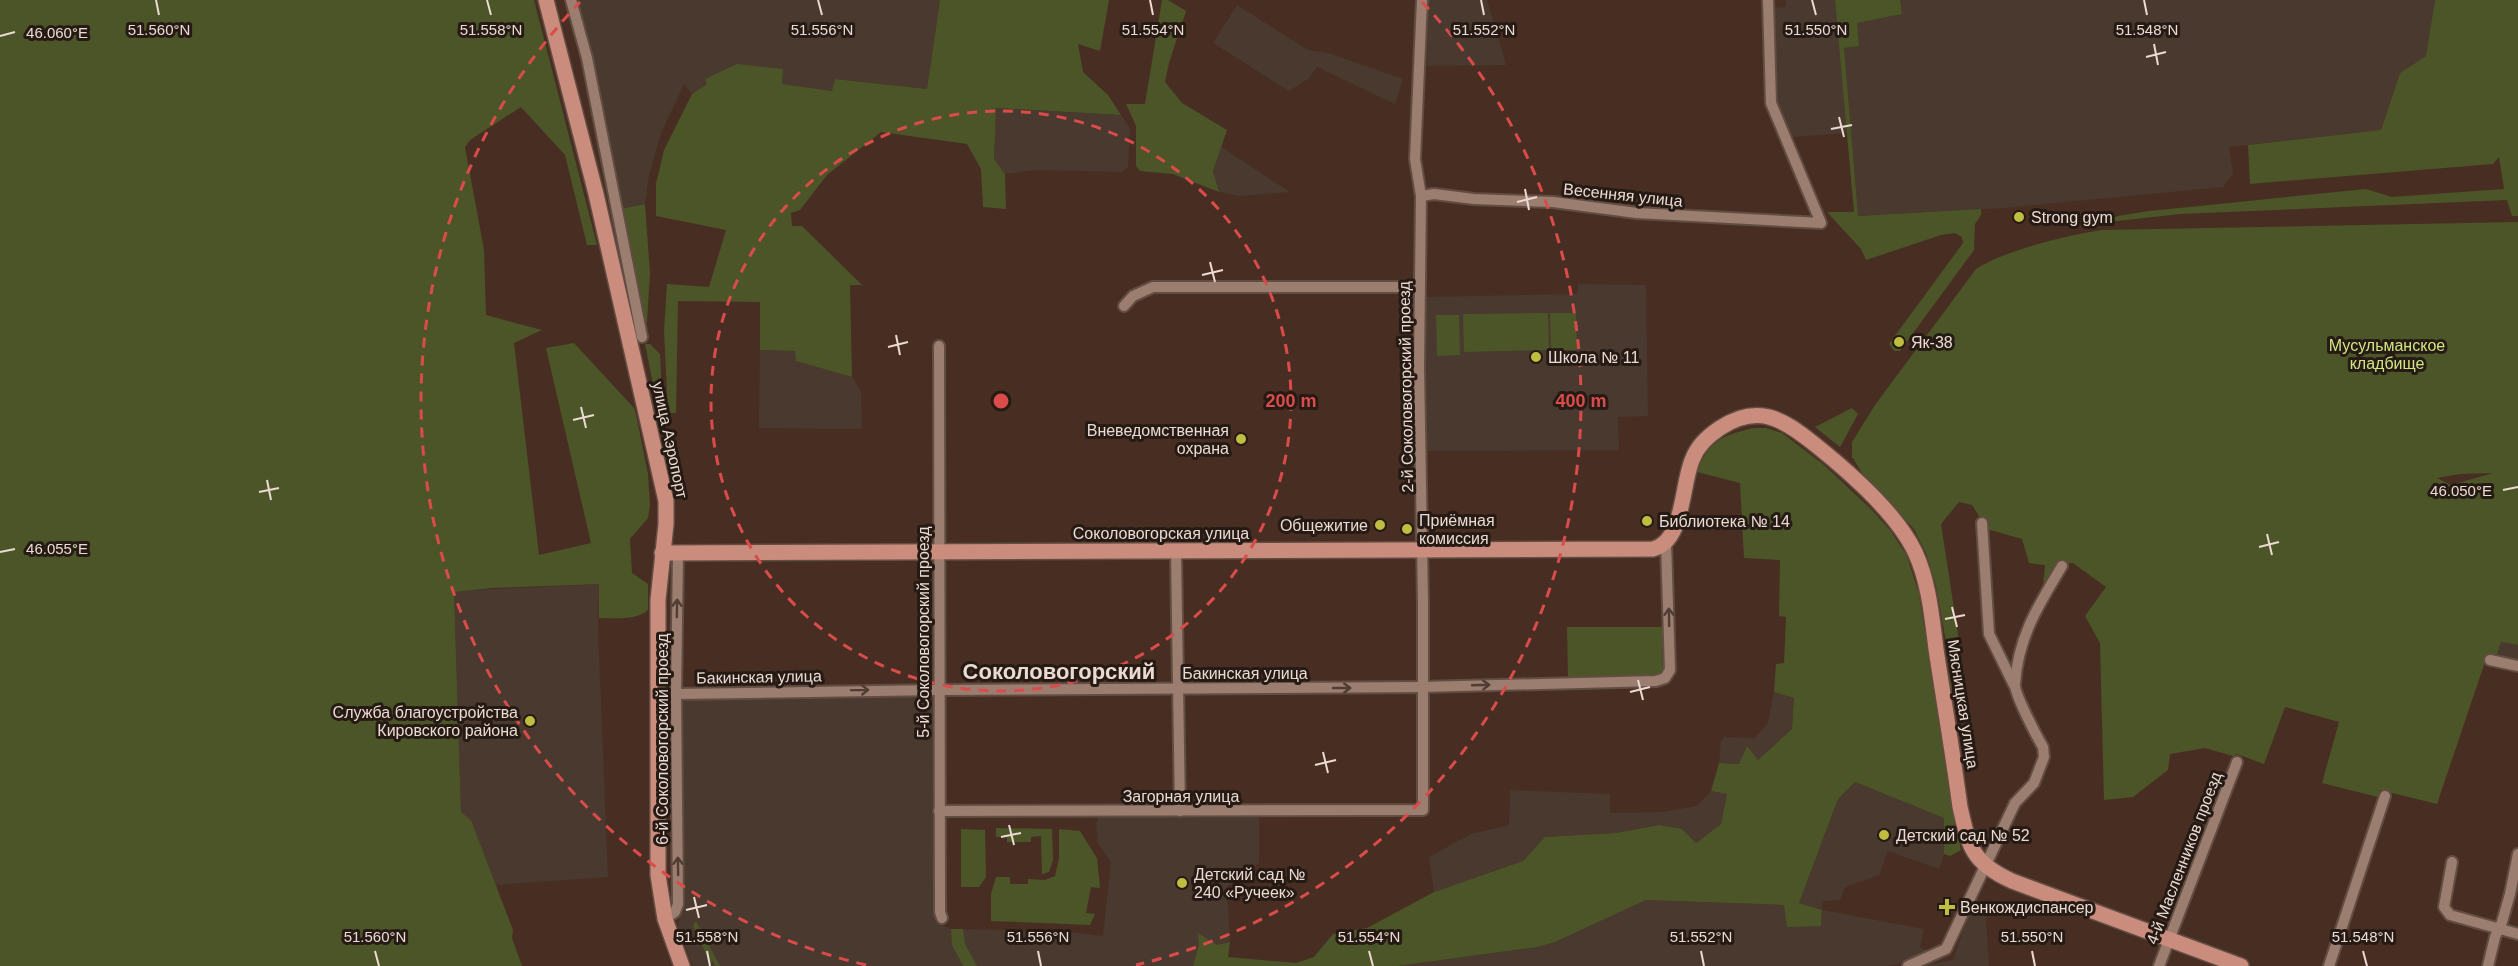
<svg xmlns="http://www.w3.org/2000/svg" width="2518" height="966" font-family="Arial,sans-serif">
  <style>
    .industrial { fill: #49392e }
    .green { fill: #4c5527; fill-rule: evenodd }
    .lines { fill: none; stroke-linecap: round; stroke-linejoin: round }
    .minor-casing { stroke: #624d42; stroke-width: 14 }
    .primary-casing { stroke: #624d42; stroke-width: 18 }
    .minor { stroke: #9c7e70; stroke-width: 10 }
    .primary { stroke: #ca8c7c; stroke-width: 15 }
    .oneway { stroke: #4f3d34 }
    .ticks { fill: none; stroke: #ebdad2; stroke-width: 2 }
    .ring { fill: none; stroke: #da4c4a; stroke-width: 3; stroke-dasharray: 10 8 }
    .poi-dot { fill: #c0be41; stroke: #251a14; stroke-width: 2 }
    .labels { text-anchor: middle; dominant-baseline: central; stroke-width: 6; stroke-linejoin: round; paint-order: stroke }
    .street-label { font-size: 16px; fill: #ebdad2; stroke: #251a14 }
    .poi-label { font-size: 16px; fill: #ebdad2; stroke: #251a14; text-anchor: start }
    .park-label { font-size: 16px; fill: #d0e580; stroke: #251a14 }
    .district-label { font-size: 22px; font-weight: bold; fill: #ebdad2; stroke: #251a14 }
    .ticks-label { font-size: 15px; text-anchor: middle; fill: #ebdad2; stroke: #251a14; stroke-width: 6; stroke-linejoin: round; paint-order: stroke }
    .centre { fill: #da4c4a; stroke: #251a14; stroke-width: 3 }
    .ring-label { font-size: 18px; text-anchor: middle; font-weight: bold; fill: #da4c4a; stroke: #251a14; stroke-width: 6; stroke-linejoin: round; paint-order: stroke }
  </style>
  <rect width="100%" height="100%" fill="#482e22"/>
  <g class="industrial">
    <polygon points="574,0 940,0 927,89 835,79 833,91 782,84 783,69 705,79 708,84 692,94 684,84 661,133 649,176 645,204 620,209"/>
    <polygon points="1428,0 1487,0 1506,65 1427,66"/>
    <polygon points="1786,0 1835,0 1848,133 1793,137 1773,96 1777,84 1773,8 1786,7"/>
    <polygon points="1900,0 2435,0 2426,56 2400,73 2381,130 2229,147 2233,174 2223,187 2004,208 1857,216 1844,48 1859,46 1856,23 1902,14"/>
    <polygon points="1237,5 1308,50 1328,53 1403,79 1395,104 1317,67 1308,79 1289,91 1213,43"/>
    <polygon points="996,108 1121,115 1130,128 1128,167 1122,172 1036,170 1005,174 994,159"/>
    <polygon points="1221,147 1290,192 1240,196 1219,192 1213,171"/>
    <polygon points="1578,284 1646,285 1648,416 1618,417 1619,450 1425,451 1424,297 1577,294"/>
    <polygon points="760,350 795,351 797,361 852,377 861,391 862,429 759,428"/>
    <polygon points="599,584 598,630 608,877 495,885 471,820 461,812 454,591"/>
    <polygon points="2501,642 2518,645 2518,662 2496,657"/>
    <polygon points="1774,692 1794,698 1792,729 1758,761 1747,746 1739,764 1719,763 1721,740 1725,737 1755,738 1768,723"/>
    <polygon points="926,695 935,701 935,920 939,924 951,929 1060,931 1103,936 1111,862 1098,843 1096,824 1099,816 1259,817 1259,863 1227,887 1230,942 1217,945 1199,944 1193,966 693,966 678,927 681,908 679,708 684,700 688,697"/>
    <polygon points="1855,782 1944,818 1944,854 1939,869 1888,851 1879,875 1845,887 1840,900 1823,901 1822,910 1924,929 1920,947 1931,953 1903,963 1887,966 1397,966 1538,947 1555,942 1646,900 1784,905 1821,926 1822,910 1799,903 1838,799"/>
    <polygon points="1510,790 1610,794 1610,813 1662,812 1697,806 1711,791 1727,794 1721,824 1696,843 1682,829 1659,825 1616,833 1545,837 1523,861 1434,892 1429,857 1471,834 1509,825"/>
    <polygon points="1973,901 1985,904 1989,966 1920,966 1953,960"/>
  </g>
  <g class="green">
    <path d="M0 0H534L597 245H587L565 155 521 107 470 140 465 147 484 250 486 315 542 330 514 343 539 555 591 543 546 348 574 343 634 408 636 414 648 474 650 505 648 518 630 539 632 573 648 584V610C635 621 616 618 599 618V584L492 588 454 592 461 812 471 820 513 930 512 938 522 966H0Z"/>
    <polygon points="940,0 1109,0 1100,51 1078,44 1083,72 1108,95 1121,115 996,108 994,159 1005,174 1006,209 983,207 981,169 967,144 881,132 827,175 800,210 791,213 792,226 802,226 862,285 850,285 852,377 796,361 795,351 760,350 760,302 678,301 676,413 668,413 664,331 667,284 709,287 726,230 656,216 656,184 664,150 692,94 707,84 705,79 737,64 783,69 782,84 832,91 835,79 927,89"/>
    <polygon points="1162,0 1168,0 1186,11 1169,63 1165,82 1182,103 1227,130 1213,171 1219,192 1173,174 1140,171 1136,166 1136,126 1126,104 1145,104"/>
    <polygon points="1835,0 1900,0 1902,14 1857,23 1859,46 1844,48 1858,216 1981,209 1981,215 1975,224 1974,250 1900,351 1894,351 1889,344 1963,243 1962,237 1955,233 1941,235 1866,260 1861,249 1827,212 1854,212"/>
    <polygon points="2435,0 2518,0 2518,216 2512,216 2507,200 2180,214 2090,224 2118,216 2149,211 2366,189 2392,197 2504,189 2499,157 2493,164 2250,184 2248,145 2381,130 2400,73 2426,56"/>
    <polygon points="645,204 650,273 647,322 643,325 620,209"/>
    <path d="M2518 222V645L2501 642 2496 657 2487 656 2437 804 2380 790 2378 797 2322 783 2339 722 2285 707 2264 764 2237 754 2233 756 2205 748 2170 754 2168 770 2133 797 2104 800 2100 643 2085 616 2106 587 2073 563 2056 564 2043 587 2045 565 2029 563 2022 539 1987 529 1972 505 1959 502 1941 524 1964 673 1951 689 1945 636 1936 586 1926 553 1914 529 1864 476 1852 457V442L1875 405 1976 269C2005 250 2068 235 2102 230ZM2493 473 2451 485 2437 478 2460 474Z"/>
    <polygon points="1548,313 1549,350 1464,352 1463,314"/>
    <polygon points="1550,313 1576,313 1577,350 1551,350"/>
    <polygon points="1436,315 1459,315 1460,355 1437,356"/>
    <polygon points="645,344 650,344 660,354 662,394 659,413"/>
    <polygon points="1852,408 1858,414 1840,447 1815,427"/>
    <path d="M1753 428H1766L1782 433 1824 465 1872 510 1890 530 1907 556 1919 594 1952 808 1961 850 1950 856 1944 854V818L1855 782 1838 799 1799 903 1822 910 1821 926 1787 927 1784 905 1646 900 1555 942 1538 947 1397 966H1193L1199 944 1198 933 1217 945 1230 942 1228 957 1296 963 1314 957 1333 934 1367 928 1434 892 1523 861 1545 837 1616 833 1659 825 1682 829 1696 843 1721 824 1727 794 1711 791 1719 763 1739 764 1747 746 1758 760 1792 729 1794 698 1774 692 1776 664 1784 663 1786 617 1779 616 1780 560 1744 558 1740 483 1697 472C1709 440 1722 436 1753 428Z"/>
    <polygon points="1567,627 1662,627 1663,671 1655,678 1568,679"/>
    <polygon points="996,828 1052,829 1053,860 1049,872 1042,874 1041,836 1031,837 1031,842 1007,842 1007,837 996,837"/>
    <polygon points="961,829 985,830 986,877 979,887 961,887"/>
    <polygon points="1059,829 1080,831 1097,858 1100,888 1091,887 1086,913 1095,914 1090,925 991,921 991,894 996,877 1010,877 1010,884 1028,884 1028,879 1045,880 1055,876 1059,859"/>
    <polygon points="696,921 720,966 715,966 713,961 710,963 693,926"/>
    <polygon points="951,929 963,929 965,944 977,966 964,966 962,964 952,945"/>
  </g>
  <g class="lines">
    <defs>
      <g id="minor">
        <polyline points="571,0 587,58 642,337"/>
        <polyline points="1421,196 1434,194 1474,199 1553,202 1637,213 1821,223 1771,103 1768,0"/>
        <polyline points="1124,306 1133,296 1153,287 1419,287"/>
        <polyline points="939,346 940,912 942,918"/>
        <polyline points="1982,523 1989,634 2014,685"/>
        <polyline points="1176,552 1180,811"/>
        <polyline points="2490,660 2518,666"/>
        <polyline points="676,694 939,690 1422,687 1656,681 1665,678 1670,670 1666,543"/>
        <polyline points="939,811 1423,810 1423,603 1419,367 1421,196 1415,159 1422,0"/>
        <polyline points="2452,862 2444,907 2450,915 2518,934"/>
        <polyline points="665,919 675,912 678,904 676,694 678,553"/>
        <path d="M1908 966 1946 949 2015 803 2034 783 2044 757 2043 747C2037 737 2014 693 2015 684 2018 637 2038 606 2062 566"/>
        <polyline points="2159,966 2237,762"/>
        <polyline points="2329,966 2385,796"/>
        <polyline points="2488,966 2495,937 2502,922 2510,894 2518,854"/>
      </g>
      <g id="primary">
        <polyline points="546,0 596,194 666,501 666,524 658,600 658,875 665,919 682,966"/>
        <path d="M662 553 1653 549C1685 541 1681 483 1693 458 1698 445 1708 436 1720 428 1758 403 1783 419 1813 443 1847 470 1897 514 1915 552 1929 582 1932 618 1936 649 1944 702 1953 754 1960 807 1969 847 1972 863 2012 881L2241 966"/>
      </g>
    </defs>
    <use href="#minor" class="minor-casing"/>
    <use href="#primary" class="primary-casing"/>
    <use href="#minor" class="minor"/>
    <use href="#primary" class="primary"/>
  </g>
  <defs><path id="oneway-shaft" d="M-6 0H5M1.5-3L5.5 0L1.5 3" fill="none" stroke-width="1.6" stroke-linecap="round" stroke-linejoin="round" transform="scale(1.5)"/></defs>
  <g class="oneway">
    <use href="#oneway-shaft" transform="translate(677 608) rotate(-89)"/>
    <use href="#oneway-shaft" transform="translate(1669 617) rotate(-91)"/>
    <use href="#oneway-shaft" transform="translate(1481 685) rotate(-2)"/>
    <use href="#oneway-shaft" transform="translate(1342 688)"/>
    <use href="#oneway-shaft" transform="translate(860 690) rotate(-1)"/>
    <use href="#oneway-shaft" transform="translate(678 866) rotate(-91)"/>
  </g>
  <path class="ticks" d="M156 0 159 15M487 0 491 15M818 0 822 15M1150 0 1153 15M1481 0 1484 15M1812 0 1816 15M2144 0 2147 15M0 36 15 32M2154 44 2158 65M2146 57 2166 52M1839 117 1844 137M1831 129 1852 125M1525 189 1529 210M1517 202 1537 197M1210 262 1215 282M1202 275 1223 270M896 335 900 355M888 347 908 342M581 407 586 428M573 420 594 415M267 480 271 500M2503 490 2518 487M259 492 279 488M2267 534 2272 555M2259 547 2279 542M0 552 15 549M1952 607 1957 627M1945 619 1965 615M1638 680 1643 700M1630 692 1650 687M1323 752 1328 773M1315 765 1336 760M1009 825 1014 845M1001 837 1021 833M694 897 699 918M686 910 707 905M375 951 379 966M707 951 710 966M1038 951 1041 966M1369 951 1373 966M1701 951 1704 966M2032 951 2035 966M2363 951 2367 966"/>
  <g class="ring">
    <circle cx="1001" cy="401" r="290"/>
    <path d="M866 965A580 580 0 0 1 580 2M1422 2A580 580 0 0 1 1136 965"/>
  </g>
  <g class="poi-dot">
    <circle cx="2019" cy="217" r="6"/>
    <circle cx="1899" cy="342" r="6"/>
    <circle cx="1536" cy="357" r="6"/>
    <circle cx="1241" cy="439" r="6"/>
    <circle cx="1647" cy="521" r="6"/>
    <circle cx="1380" cy="525" r="6"/>
    <circle cx="1407" cy="529" r="6"/>
    <circle cx="530" cy="721" r="6"/>
    <circle cx="1884" cy="835" r="6"/>
    <circle cx="1182" cy="883" r="6"/>
    <path d="M1944 898h6v6h6v6h-6v6h-6v-6h-6v-6h6z"/>
  </g>
  <g class="labels">
    <g class="street-label">
      <text transform="translate(1623 195) rotate(6)">Весенняя улица</text>
      <text transform="translate(1406 387) rotate(-91)">2-й Соколовогорский проезд</text>
      <text transform="translate(670 440) rotate(78)">улица Аэропорт</text>
      <text x="1161" y="533">Соколовогорская улица</text>
      <text transform="translate(923 632) rotate(-90)">5-й Соколовогорский проезд</text>
      <text x="1245" y="673">Бакинская улица</text>
      <text transform="translate(759 677) rotate(-1)">Бакинская улица</text>
      <text transform="translate(1963 704) rotate(81)">Мясницкая улица</text>
      <text transform="translate(662 739) rotate(-90)">6-й Соколовогорский проезд</text>
      <text x="1181" y="796">Загорная улица</text>
      <text transform="translate(2184 858) rotate(-69)">4-й Масленников проезд</text>
    </g>
    <g class="poi-label">
      <text x="2031" y="217">Strong gym</text>
      <text x="1911" y="342">Як-38</text>
      <text x="1548" y="357">Школа № 11</text>
      <text x="1229" y="430" text-anchor="end">Вневедомственная<tspan x="1229" dy="18">охрана</tspan></text>
      <text x="1419" y="520">Приёмная<tspan x="1419" dy="18">комиссия</tspan></text>
      <text x="1659" y="521">Библиотека № 14</text>
      <text x="1368" y="525" text-anchor="end">Общежитие</text>
      <text x="518" y="712" text-anchor="end">Служба благоустройства<tspan x="518" dy="18">Кировского района</tspan></text>
      <text x="1896" y="835">Детский сад № 52</text>
      <text x="1194" y="874">Детский сад №<tspan x="1194" dy="18">240 «Ручеек»</tspan></text>
      <text x="1960" y="907">Венкождиспансер</text>
    </g>
    <g class="park-label">
      <text x="2387" y="345">Мусульманское<tspan x="2387" dy="18">кладбище</tspan></text>
    </g>
    <g class="district-label">
      <text x="1059" y="671">Соколовогорский</text>
    </g>
  </g>
  <g class="ticks-label">
    <text x="159" y="35">51.560°N</text>
    <text x="491" y="35">51.558°N</text>
    <text x="822" y="35">51.556°N</text>
    <text x="1153" y="35">51.554°N</text>
    <text x="1484" y="35">51.552°N</text>
    <text x="1816" y="35">51.550°N</text>
    <text x="2147" y="35">51.548°N</text>
    <text x="57" y="38">46.060°E</text>
    <text x="2461" y="496">46.050°E</text>
    <text x="57" y="554">46.055°E</text>
    <text x="375" y="942">51.560°N</text>
    <text x="707" y="942">51.558°N</text>
    <text x="1038" y="942">51.556°N</text>
    <text x="1369" y="942">51.554°N</text>
    <text x="1701" y="942">51.552°N</text>
    <text x="2032" y="942">51.550°N</text>
    <text x="2363" y="942">51.548°N</text>
  </g>
  <circle cx="1001" cy="401" r="9" class="centre"/>
  <g class="ring-label">
    <text x="1291" y="407">200 m</text>
    <text x="1581" y="407">400 m</text>
  </g>
</svg>
